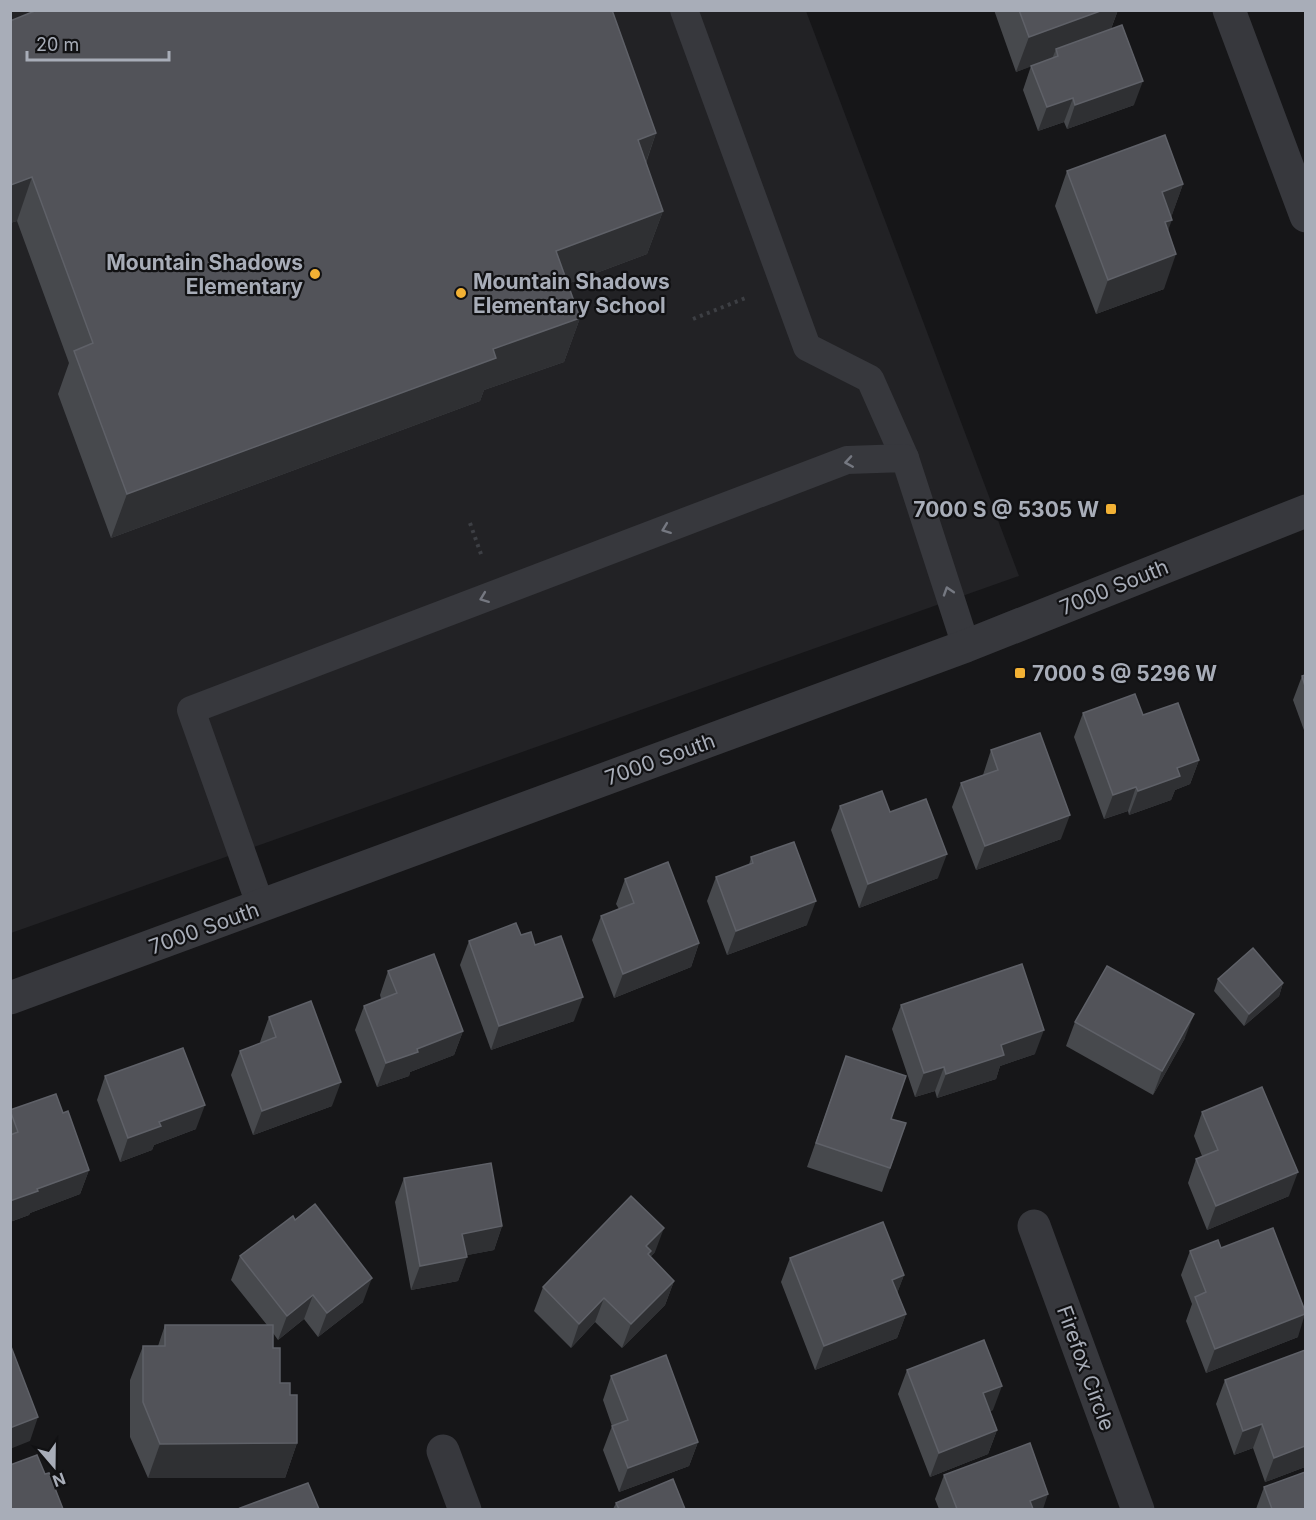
<svg xmlns="http://www.w3.org/2000/svg" width="1316" height="1520" font-family="Inter,sans-serif">
  <style>
    .built { fill: #222225 }
    .lines { fill: none; stroke-linecap: round; stroke-linejoin: round }
    .path { stroke: #3d3f44; stroke-width: 4; stroke-dasharray: 3 4.5; stroke-linecap: butt }
    .service { stroke: #37383d; stroke-width: 28 }
    .minor { stroke: #37383d; stroke-width: 33 }
    .tertiary { stroke: #37383d; stroke-width: 33 }
    .wall { fill: #47494d }
    .shaded-wall { fill: #2f3033 }
    .building { fill: #525359; stroke: #5f6168; stroke-width: 1.5 }
    .oneway { stroke: #757881 }
    .poi-dot { fill: #f2b134; stroke: #111113; stroke-width: 2 }
    .labels { text-anchor: middle; dominant-baseline: central; stroke-width: 4.5; stroke-linejoin: round; paint-order: stroke }
    .poi-label { font-size: 21px; font-weight: bold; fill: #a8adb8; stroke: #111113; text-anchor: end }
    .street-label { font-size: 21px; fill: #a8adb8; stroke: #111113 }
  </style>
  <rect width="100%" height="100%" fill="#161618"/>
  <polygon class="built" points="10,11 806,11 1019,576 11,933"/>
  <g class="lines">
    <g class="path">
      <polyline points="693,319 748,297"/>
      <polyline points="470,523 482,557"/>
    </g>
    <g class="service">
      <polyline points="684,10 807,347 870,379 905,458"/>
      <polyline points="261,907 191,710 847,460 905,458 966,646"/>
    </g>
    <g class="minor">
      <polyline points="1229,10 1306,216"/>
      <polyline points="1034,1226 1138,1510"/>
      <polyline points="443,1451 465,1510"/>
    </g>
    <polyline class="tertiary" points="10,998 966,646 1306,511"/>
  </g>
  <g class="wall">
    <polygon points="994,10 1118,10 1111,29 1134,105 1067,129 1064,122 1038,131 1023,90 1031,66 1016,72"/>
    <polygon points="10,21 656,133 646,163 663,211 647,254 567,284 580,318 564,362 484,390 480,401 111,538 58,394 69,363 17,221 10,223"/>
    <polygon points="1067,171 1183,184 1171,217 1168,231 1164,289 1096,314 1055,206"/>
    <polygon points="1305,675 1305,733 1293,700 1302,676"/>
    <polygon points="1083,713 1143,715 1199,760 1190,784 1175,790 1171,800 1129,815 1128,811 1104,819 1074,737"/>
    <polygon points="991,750 1061,839 976,870 952,807 961,783 983,775"/>
    <polygon points="840,806 938,878 859,908 831,830"/>
    <polygon points="751,857 807,925 727,955 707,901 716,877 749,865"/>
    <polygon points="625,879 699,943 691,967 614,998 592,940 601,916 619,909 616,904"/>
    <polygon points="521,935 535,945 574,1021 491,1050 460,965 469,941"/>
    <polygon points="388,971 463,1031 454,1055 410,1072 409,1076 377,1087 355,1030 364,1006 381,999 380,995"/>
    <polygon points="1218,979 1283,983 1279,996 1244,1026 1214,991"/>
    <polygon points="901,1005 1035,1054 1000,1066 996,1079 937,1098 935,1091 915,1097 892,1029"/>
    <polygon points="269,1017 332,1106 253,1135 231,1075 240,1051 261,1043 260,1042"/>
    <polygon points="1075,1022 1185,1038 1153,1095 1066,1046"/>
    <polygon points="846,1056 891,1119 906,1123 882,1192 807,1167"/>
    <polygon points="105,1076 196,1129 154,1145 152,1150 120,1162 97,1100"/>
    <polygon points="10,1110 63,1113 89,1170 80,1194 30,1213 29,1215 10,1222"/>
    <polygon points="1202,1112 1289,1196 1207,1230 1188,1183 1196,1159 1202,1156 1194,1136"/>
    <polygon points="404,1178 502,1226 494,1250 467,1255 458,1281 411,1290 395,1202"/>
    <polygon points="1221,1248 1298,1337 1206,1373 1186,1321 1192,1304 1181,1275 1190,1251"/>
    <polygon points="655,1252 650,1257 674,1281 665,1305 622,1348 595,1322 571,1348 534,1311 543,1287"/>
    <polygon points="240,1256 363,1302 318,1337 304,1319 278,1340 273,1333 273,1348 280,1383 290,1395 297,1443 285,1478 148,1478 130,1437 130,1380 143,1346 158,1346 165,1325 267,1325 231,1280"/>
    <polygon points="790,1258 904,1275 897,1293 906,1314 897,1338 815,1370 781,1282"/>
    <polygon points="907,1370 993,1410 990,1411 997,1430 988,1454 930,1477 898,1394"/>
    <polygon points="611,1376 698,1442 689,1466 619,1492 603,1450 612,1426 603,1400"/>
    <polygon points="1225,1380 1305,1467 1265,1482 1253,1448 1234,1455 1216,1404"/>
    <polygon points="944,1475 1043,1509 939,1509 935,1499"/>
    <polygon points="1264,1487 1305,1509 1256,1509"/>
    <polygon points="616,1503 685,1509 613,1509"/>
  </g>
  <g class="shaded-wall">
    <polygon points="1103,10 1118,10 1107,39 1058,56 1056,49 1052,59 1016,72 1029,37"/>
    <polygon points="1143,81 1134,105 1067,129 1075,105"/>
    <polygon points="1073,98 1064,122 1038,131 1047,107"/>
    <polygon points="656,133 641,176 638,140"/>
    <polygon points="32,177 17,221 10,223 11,185"/>
    <polygon points="1183,184 1171,218 1162,192"/>
    <polygon points="663,211 647,254 540,294 556,251"/>
    <polygon points="1172,220 1159,254 1165,222"/>
    <polygon points="1176,254 1164,289 1096,314 1108,280"/>
    <polygon points="580,318 564,362 484,390 480,401 111,538 127,494 493,349"/>
    <polygon points="1199,760 1190,784 1175,790 1171,800 1129,815 1138,791 1177,768"/>
    <polygon points="1136,787 1128,811 1104,819 1113,795"/>
    <polygon points="1070,815 1061,839 976,870 985,846"/>
    <polygon points="947,854 938,878 859,908 868,884"/>
    <polygon points="816,901 807,925 727,955 736,931"/>
    <polygon points="699,943 691,967 614,998 623,974"/>
    <polygon points="1283,983 1279,996 1244,1026 1249,1014"/>
    <polygon points="583,997 574,1021 491,1050 499,1026"/>
    <polygon points="1194,1014 1185,1038 1153,1095 1162,1071"/>
    <polygon points="1044,1030 1035,1054 1000,1066 996,1079 937,1098 946,1074 1001,1045"/>
    <polygon points="463,1031 454,1055 410,1072 409,1076 377,1087 386,1063 417,1049"/>
    <polygon points="944,1067 935,1091 915,1097 924,1073"/>
    <polygon points="341,1082 332,1106 253,1135 262,1111"/>
    <polygon points="205,1105 196,1129 154,1145 152,1150 120,1162 128,1138 159,1122"/>
    <polygon points="89,1170 80,1194 30,1213 29,1215 10,1222 10,1201 37,1189"/>
    <polygon points="1298,1172 1289,1196 1207,1230 1216,1206"/>
    <polygon points="502,1226 494,1250 453,1258 462,1234"/>
    <polygon points="664,1228 655,1252 648,1259 646,1246"/>
    <polygon points="467,1257 458,1281 411,1290 420,1266"/>
    <polygon points="904,1275 895,1299 892,1280"/>
    <polygon points="372,1278 363,1302 318,1337 327,1313"/>
    <polygon points="674,1281 665,1305 622,1348 631,1324"/>
    <polygon points="313,1295 304,1319 278,1340 287,1316"/>
    <polygon points="604,1298 595,1322 571,1348 579,1324"/>
    <polygon points="906,1314 897,1338 815,1370 824,1346"/>
    <polygon points="1305,1314 1298,1337 1206,1373 1215,1349"/>
    <polygon points="1002,1386 993,1410 974,1417 983,1393"/>
    <polygon points="38,1417 30,1441 10,1449 10,1428"/>
    <polygon points="1262,1424 1253,1448 1234,1455 1243,1431"/>
    <polygon points="997,1430 988,1454 930,1477 939,1453"/>
    <polygon points="698,1442 689,1466 619,1492 628,1468"/>
    <polygon points="297,1443 285,1478 148,1478 160,1444"/>
    <polygon points="1305,1446 1305,1467 1265,1482 1274,1458"/>
    <polygon points="1048,1494 1043,1509 1026,1509 1030,1501"/>
  </g>
  <g class="building">
    <polygon points="37,10 612,10 656,133 638,140 663,211 556,251 580,318 493,349 496,358 127,494 74,351 93,343 32,177 11,185 10,184 10,21"/>
    <polygon points="1019,10 1103,10 1029,37"/>
    <polygon points="1122,25 1143,81 1075,105 1073,98 1047,107 1031,66 1058,56 1056,49"/>
    <polygon points="1165,135 1183,184 1162,192 1172,220 1165,222 1176,254 1108,280 1067,171"/>
    <polygon points="1305,675 1305,686 1302,676"/>
    <polygon points="1135,694 1143,715 1178,703 1199,760 1177,768 1180,776 1138,791 1136,787 1113,795 1083,713"/>
    <polygon points="1040,733 1070,815 985,846 961,783 998,770 991,750"/>
    <polygon points="882,791 890,812 926,799 947,854 868,884 840,806"/>
    <polygon points="794,842 816,901 736,931 716,877 753,863 751,857"/>
    <polygon points="668,862 699,943 623,974 601,916 634,903 625,879"/>
    <polygon points="516,923 521,935 531,932 535,945 561,936 583,997 499,1026 469,941"/>
    <polygon points="1253,948 1283,983 1249,1014 1218,979"/>
    <polygon points="434,954 463,1031 417,1049 418,1052 386,1063 364,1006 397,993 388,971"/>
    <polygon points="1022,964 1044,1030 1001,1045 1004,1055 946,1074 944,1067 924,1073 901,1005"/>
    <polygon points="1107,966 1194,1014 1162,1071 1075,1022"/>
    <polygon points="311,1001 341,1082 262,1111 240,1051 276,1037 269,1017"/>
    <polygon points="183,1048 205,1105 159,1122 161,1126 128,1138 105,1076"/>
    <polygon points="846,1056 906,1076 891,1119 906,1123 890,1168 816,1143"/>
    <polygon points="1262,1087 1298,1172 1216,1206 1196,1159 1218,1150 1202,1112"/>
    <polygon points="56,1094 63,1113 68,1111 89,1170 37,1189 38,1191 10,1201 10,1135 18,1132 10,1110"/>
    <polygon points="491,1163 502,1226 462,1234 467,1257 420,1266 404,1178"/>
    <polygon points="631,1196 664,1228 646,1246 651,1251 648,1254 674,1281 631,1324 604,1298 579,1324 543,1287"/>
    <polygon points="315,1204 372,1278 327,1313 313,1295 287,1316 240,1256 293,1216 295,1220"/>
    <polygon points="883,1222 904,1275 892,1280 906,1314 824,1346 790,1258"/>
    <polygon points="1273,1228 1305,1311 1305,1314 1215,1349 1195,1297 1206,1292 1190,1251 1218,1240 1221,1248"/>
    <polygon points="165,1325 273,1325 273,1348 280,1348 280,1383 290,1383 290,1395 297,1395 297,1443 160,1444 143,1402 143,1346 165,1346"/>
    <polygon points="984,1340 1002,1386 983,1393 997,1430 939,1453 907,1370"/>
    <polygon points="10,1344 38,1417 10,1428"/>
    <polygon points="1305,1350 1305,1446 1274,1458 1262,1424 1243,1431 1225,1380"/>
    <polygon points="666,1355 698,1442 628,1468 612,1426 628,1420 611,1376"/>
    <polygon points="1030,1443 1048,1494 1030,1501 1033,1509 957,1509 944,1475"/>
    <polygon points="37,1455 45,1474 49,1473 63,1509 10,1509 10,1465"/>
    <polygon points="1305,1472 1305,1509 1272,1509 1264,1487"/>
    <polygon points="673,1479 685,1509 619,1509 616,1503"/>
    <polygon points="308,1483 319,1509 241,1509 240,1508"/>
  </g>
  <defs><path id="oneway-chevron" d="M-2-3.5L2.5 0L-2 3.5" fill="none" stroke-width="1.6" stroke-linecap="round" stroke-linejoin="round" transform="scale(1.5)"/></defs>
  <g class="oneway">
    <use href="#oneway-chevron" transform="translate(849 462) rotate(171)"/>
    <use href="#oneway-chevron" transform="translate(666 529) rotate(159)"/>
    <use href="#oneway-chevron" transform="translate(948 591) rotate(-108)"/>
    <use href="#oneway-chevron" transform="translate(484 598) rotate(159)"/>
  </g>
  <g class="poi-dot">
    <circle cx="315" cy="274" r="6"/>
    <circle cx="461" cy="293" r="6"/>
    <rect x="1105" y="503" width="12" height="12" rx="3"/>
    <rect x="1014" y="667" width="12" height="12" rx="3"/>
  </g>
  <g class="labels">
    <g class="poi-label">
      <text x="303" y="262">Mountain Shadows<tspan x="303" dy="24">Elementary</tspan></text>
      <text x="473" y="281" text-anchor="start">Mountain Shadows<tspan x="473" dy="24">Elementary School</tspan></text>
      <text x="1099" y="509">7000 S @ 5305 W</text>
      <text x="1032" y="673" text-anchor="start">7000 S @ 5296 W</text>
    </g>
    <g class="street-label">
      <text transform="translate(1114 587) rotate(-22)">7000 South</text>
      <text transform="translate(660 759) rotate(-20)">7000 South</text>
      <text transform="translate(204 928) rotate(-20)">7000 South</text>
      <text transform="translate(1086 1368) rotate(70)">Firefox Circle</text>
    </g>
  </g>
  <rect width="1316" height="1520" fill="none" stroke="#a8adb8" stroke-width="24"/>
  <g transform="translate(54 1466) rotate(160)" stroke="#111113" stroke-width="4.5" paint-order="stroke">
  <path d="M0-4.5L10 22L0 15L-10 22Z" fill="#a8adb8"/>
  <text y="-9" font-size="16" font-weight="bold" text-anchor="middle" fill="#a8adb8">N</text>
  </g>
  <path d="M27 51v9h142v-9" fill="none" stroke="#a8adb8" stroke-width="3"/>
  <text x="36" y="51" font-size="18" fill="#a8adb8" stroke="#111113" stroke-width="4.5" paint-order="stroke">20 m</text>
</svg>
